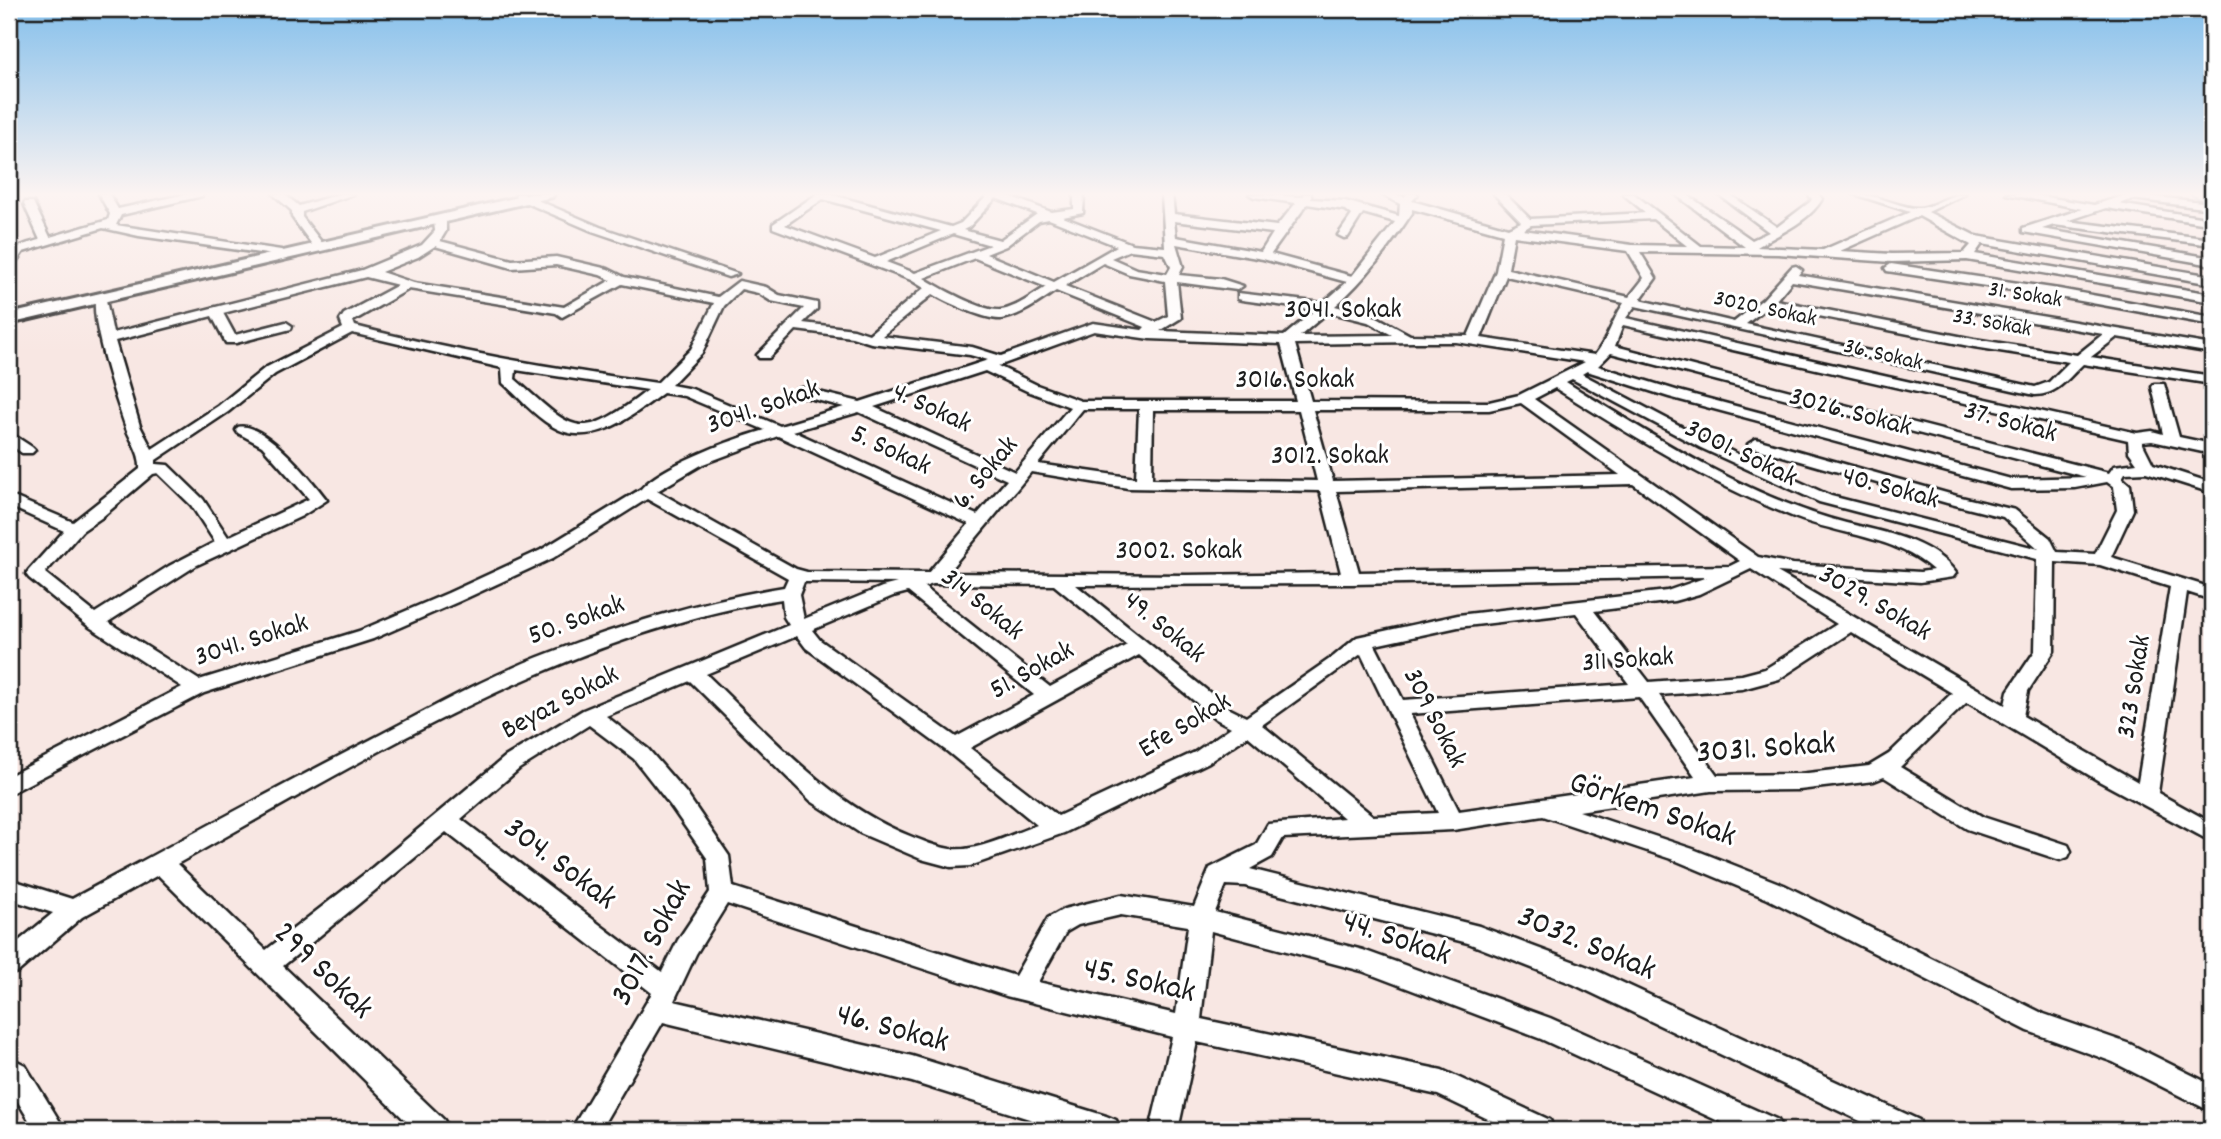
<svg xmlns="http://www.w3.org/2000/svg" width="2221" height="1139" font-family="Dekko,sans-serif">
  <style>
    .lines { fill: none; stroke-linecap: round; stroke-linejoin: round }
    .stream { stroke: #60889b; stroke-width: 2.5 }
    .street-casing { stroke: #1c1c1c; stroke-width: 5 }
    .secondary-casing { stroke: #1c1c1c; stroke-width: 6 }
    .street { fill: #fff; fill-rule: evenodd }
    .secondary { fill: #fff; fill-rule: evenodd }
    .wall { fill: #c8968c; stroke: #1c1c1c; stroke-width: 2 }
    .labels { text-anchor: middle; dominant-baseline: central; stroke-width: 6; stroke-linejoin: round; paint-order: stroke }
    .far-street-label { font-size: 23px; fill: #1c1c1c; stroke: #fff }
    .street-label { font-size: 28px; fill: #1c1c1c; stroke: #fff }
    .near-street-label { font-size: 33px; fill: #1c1c1c; stroke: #fff }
  </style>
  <rect width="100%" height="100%" fill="#f8e7e3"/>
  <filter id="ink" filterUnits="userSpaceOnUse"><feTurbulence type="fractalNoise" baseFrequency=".0143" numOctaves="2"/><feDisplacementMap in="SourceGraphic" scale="14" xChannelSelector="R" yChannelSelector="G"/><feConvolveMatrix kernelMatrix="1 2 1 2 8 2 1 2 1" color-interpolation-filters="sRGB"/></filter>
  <g filter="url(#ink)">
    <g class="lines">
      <polyline class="stream" points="2190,194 2203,201 2212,211"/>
      <defs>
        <g id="street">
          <path d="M99 194H109L118 209 186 194H203L202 196 121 215 116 225 281 250 287 253 281 256 139 236 103 228 23 252 13 266H9C9 246 23 245 40 240L24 204 25 202H33L50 237 108 220 110 214Z"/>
          <polygon points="273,194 284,194 299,206 339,194 354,194 302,212 302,217 326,248 320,251 316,250 292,217 292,211"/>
          <polygon points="516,194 523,194 600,227 738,274 728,277 592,231 515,198"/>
          <path d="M817 194H829L951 227 961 223 989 194H1004L1051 212 1074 209V194H1084L1083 213 1063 217 1132 244 1165 247 1162 194H1172L1174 214 1277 226 1296 203 1254 197 1249 194 1301 197 1304 194H1311V199L1345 201 1399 216 1400 204 1381 194H1394L1404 197 1407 194H1418L1412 201 1508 228 1521 222 1494 194H1505L1530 219 1646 213 1623 194H1634L1701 246 1745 247 1675 194H1686L1752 240 1769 232 1718 194H1729L1777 227 1810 202 1812 199 1808 194H1818L1822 199C1809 222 1778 234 1757 247L1823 250 1910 212 1854 194C1878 194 1900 208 1918 208 1933 208 1947 194 1965 194L1928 212 1976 236 2212 276V284L1982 244 1975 254 2212 294V302L1967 260 1892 262 1778 254 1640 252 1656 278 1640 300 1734 322 1763 299 1792 267 1796 266 1802 270 1798 275 2212 345V353L2117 337 2091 357 2212 376V384L2083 364C2068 378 2057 395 2035 395L1635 306 1626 318 2137 433 2152 431 2163 434 2152 387 2154 384H2164L2179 437 2212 444V454L2152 441 2142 442 2153 464 2212 483V493L2146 472 2125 473 2122 478 2130 485 2133 510 2111 557 2212 588V600L2187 592 2158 793 2212 823V842L2099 781 1967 702 1900 767 1983 817 2068 845 2071 851 2068 857 2060 860 1967 829 1884 777 1874 781 1799 790 1711 791 1579 811 1693 849 1784 885 2044 1014 2130 1044 2212 1085V1112L2113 1062 2028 1031 1768 899 1677 861 1543 816 1453 830 1283 838 1272 857 1250 869 1479 926 1591 968 1919 1120 1923 1130H1879L1573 984 1468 943 1245 886 1226 885 1215 912 1363 950 1550 1018 1778 1120 1782 1130H1738L1541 1039 1362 971 1211 931 1201 1019 1442 1070 1550 1120 1554 1130H1511L1438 1095 1197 1042 1178 1130H1150L1172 1037 1006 996 727 904 696 954 674 1001 912 1056 1106 1116 1116 1120 1120 1130H1064L912 1082 663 1022 600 1130H571L652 993 446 832 283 966 444 1120 448 1130H415L158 875 82 917 18 972 9 975V949L53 913 9 899V879L72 899C172 845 271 791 372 739 430 709 488 676 549 653 624 624 704 600 784 587L788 578 647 499 553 558 460 601 373 639 204 693 9 794V776L182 687 88 626 29 578 26 574 29 570 64 531 9 506V495L73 522 140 469C141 453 131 442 126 428 117 403 89 318 96 297L100 296 106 300 113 333 362 270 422 245 435 231 434 221 440 218 446 221V231L440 241 512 260 556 257 608 269 624 277 718 297 739 281 766 287 779 295 817 303V309L803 323 854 329 869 334 924 288 911 280 773 228V224ZM996 198 1037 214 1000 240 963 230 969 227ZM823 199 941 231 875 258 785 225ZM1307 204 1346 210 1352 215 1338 235 1344 238 1348 237 1363 213 1395 222 1352 276 1271 254ZM1412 209 1503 234 1496 271 1468 336 1410 335 1377 317 1335 306C1366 279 1390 246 1412 213ZM1919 216 1971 245 1964 253 1892 254 1840 251ZM1049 219 1117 246 1054 282 986 254 1006 246 1039 221ZM1653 219 1687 246 1632 245 1523 230 1531 225ZM1174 221 1273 233 1261 252 1176 237ZM953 234 990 245 915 273 886 262ZM1514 236 1628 251 1644 278 1629 297 1508 269ZM1176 244 1263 259 1347 282 1323 303 1238 293V299L1242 300 1315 310 1284 336 1160 331 1181 318 1177 282 1237 290 1243 286 1221 279 1179 275 1183 267ZM435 246 512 268 556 265 600 275 611 280 564 307 414 283 381 272 418 257ZM1130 250 1165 254 1171 267 1167 274 1136 269 1111 258ZM975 258 1046 287C1033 295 1016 308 1001 310 983 312 940 288 924 278ZM1103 263 1129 274 1165 281 1168 316 1156 322 1065 286ZM1506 276 1624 303C1612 320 1608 339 1595 355L1481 338ZM366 277 398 285 344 314 340 320 343 328 265 368 218 406 152 449 140 426 115 341 212 316 226 343H236L291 329 292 326 286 322 235 335 223 313ZM1792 281 2103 334 2077 355 1974 339 1776 300ZM622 284 714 303 691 349 657 383C555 368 455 352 355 326L353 321 409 289 556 313 562 317ZM741 289 758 293 771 301 804 308 757 355 759 358H769L796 330 852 337 871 343 970 355 988 360 860 402 802 388 797 389V395L844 407 780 426 692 389 671 385 702 353 724 306ZM1056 291 1145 327 1142 330 1093 323 1001 356 972 347 882 336 933 294C945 302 986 320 1001 319 1020 317 1040 301 1056 291ZM1769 306 1974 347 2069 362 2049 382 2035 387 1746 324ZM1328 312 1368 322 1392 335 1300 336ZM1623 325 2128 440 2129 452 2137 463 2114 466 2109 473 1615 346ZM1094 331 1150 339 1281 344 1296 401H1081L1037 385 998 366ZM352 333 502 368 503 383C519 397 533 415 552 426 591 450 632 416 663 393L684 396 765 430C734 439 662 465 641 489L541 550 448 593 359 631 199 680 108 622 197 565 302 516 327 500C312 480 264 421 238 427L236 430 238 433 262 446 309 499 228 537 203 499 168 465 156 464V460L228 412 275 374ZM1414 342H1456L1585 362 1519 395 1489 402 1311 401 1295 344ZM1611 353 2086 477 2011 479 1679 391 1598 366ZM516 370 648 390C578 444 575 432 515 379ZM985 371 1027 391 1070 407 1015 472 874 407ZM1587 371 1669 397 2011 489 2075 488 2107 482 2114 487 2117 510 2095 554 2057 552 2050 538 2015 510 1957 496 1756 439 1748 444 1751 447 1947 503 2003 517 2039 549 1831 496 1711 442 1582 374ZM1572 379 1701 448 1819 502 2037 559 2035 651 2008 691 2005 705 1777 572 1920 582 1953 577 1956 573C1932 540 1883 532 1846 523 1746 497 1653 436 1566 382ZM1555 388C1631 436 1710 484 1794 517 1839 535 1896 536 1933 570L1920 572 1793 564 1758 557 1534 399ZM1521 403 1620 475 1333 481 1313 410H1489ZM1083 409H1139L1136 478 1038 464ZM1153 410H1299L1317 481 1152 479ZM859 412 1007 480 977 515 793 431ZM778 436 969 524 928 573 807 572 796 569 657 491 703 464ZM1031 472 1128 488 1320 491 1341 573 1186 575 947 573ZM158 473 191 505 215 542 169 566 95 613 45 573 82 531 101 518 153 474ZM1633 484 1740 561 1730 566 1359 572 1336 491ZM2055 562 2100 565 2170 587 2138 782 2023 716 2028 691 2054 651ZM1751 569 1837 624 1765 669 1742 675 1649 682 1594 611 1674 601 1699 594ZM1707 577 1667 591 1458 615 1357 637 1334 656 1246 717 1230 709 1076 585 1352 584ZM804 582H807L897 583 882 587 804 619 799 595ZM933 584 1054 585 1127 645 1050 687 924 587ZM908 592 1034 695 956 737 820 640 812 630 893 596ZM782 599 784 617 789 625 583 710 505 757 367 872 266 950 177 864C364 760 568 633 782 599ZM1576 613 1629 684 1403 700 1375 645 1458 627ZM1851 632 1952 693 1889 754 1869 766 1799 774 1717 775 1659 695 1742 689 1779 679ZM797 636 806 648 948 752 1037 825C1011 834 979 852 950 849 936 847 923 841 910 836 828 803 769 734 706 674ZM1361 654 1438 813 1373 816 1262 725ZM1139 655 1216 719 1231 727 1195 752 1058 816 970 748ZM690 681 811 801 860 833 921 859 951 867 970 866 1064 833 1209 762 1248 736 1344 818 1268 824 1256 845 1210 868 1194 907 1121 895 1064 909 1048 918 1015 976 733 887 729 856 686 793 648 749 606 716ZM1639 697 1695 777 1459 811 1410 714ZM589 725 634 759 670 805 707 858 710 892 678 940 662 972 461 819 519 769ZM1121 915 1188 926 1176 1014 1038 982 1066 932 1078 925Z"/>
          <polygon points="2006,194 2028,194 2094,205 2129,194 2212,203 2212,209 2133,199 2119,204 2212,219 2212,223 2208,224 2106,208 2067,221 2212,239 2212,245 2054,225 2042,229 2212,258 2212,265 2023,232 2023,228 2082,209"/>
          <polygon points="1891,264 2059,289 2212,317 2212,325 2059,297 1887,271 1885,268"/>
          <polygon points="9,432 32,447 35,450 32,453 22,453 9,444"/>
          <polygon points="9,1057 25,1065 65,1130 35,1130 9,1087"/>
        </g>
        <polygon id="secondary" points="531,194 554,194 552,197 9,324 9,314"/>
      </defs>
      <use href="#street" class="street-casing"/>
      <use href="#secondary" class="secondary-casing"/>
      <use href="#street" class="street"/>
      <use href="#secondary" class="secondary"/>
    </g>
    <polygon class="wall" points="2212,440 2212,460 2203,457 2203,455"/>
  </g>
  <linearGradient id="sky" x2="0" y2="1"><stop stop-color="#84bfeb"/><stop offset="0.55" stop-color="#fcf4f2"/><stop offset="1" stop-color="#fcf4f2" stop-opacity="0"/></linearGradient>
  <rect width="2221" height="353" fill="url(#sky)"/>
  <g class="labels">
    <g class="far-street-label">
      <text transform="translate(2025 296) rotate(9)">31. Sokak</text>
      <text transform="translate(1765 310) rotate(12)">3020. Sokak</text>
      <text transform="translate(1992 324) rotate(10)">33. Sokak</text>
      <text transform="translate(1883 356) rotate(13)">36. Sokak</text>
    </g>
    <g class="street-label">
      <text x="1343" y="312">3041. Sokak</text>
      <text x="1295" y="382">3016. Sokak</text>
      <text transform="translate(764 409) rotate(-19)">3041. Sokak</text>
      <text transform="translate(931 410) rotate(25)">4. Sokak</text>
      <text transform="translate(1850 414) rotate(15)">3026. Sokak</text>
      <text transform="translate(2010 424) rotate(15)">37. Sokak</text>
      <text transform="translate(890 452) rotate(25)">5. Sokak</text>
      <text transform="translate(1740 455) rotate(26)">3001. Sokak</text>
      <text x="1330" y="458">3012. Sokak</text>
      <text transform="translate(987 474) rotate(-50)">6. Sokak</text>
      <text transform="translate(1890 490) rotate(15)">40. Sokak</text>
      <text x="1179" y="553">3002. Sokak</text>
      <text transform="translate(1874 605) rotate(30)">3029. Sokak</text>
      <text transform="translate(981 606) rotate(39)">314 Sokak</text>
      <text transform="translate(577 622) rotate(-20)">50. Sokak</text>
      <text transform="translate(1163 629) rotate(39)">49. Sokak</text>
      <text transform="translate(252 642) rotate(-18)">3041. Sokak</text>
      <text transform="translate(1628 662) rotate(-4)">311 Sokak</text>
      <text transform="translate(1033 672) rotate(-29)">51. Sokak</text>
      <text transform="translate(2136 687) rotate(-81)">323 Sokak</text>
      <text transform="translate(561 704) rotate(-28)">Beyaz Sokak</text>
      <text transform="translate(1433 719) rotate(63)">309 Sokak</text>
      <text transform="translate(1186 727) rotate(-31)">Efe Sokak</text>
    </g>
    <g class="near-street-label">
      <text transform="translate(1766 750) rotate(-4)">3031. Sokak</text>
      <text transform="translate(1652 811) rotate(19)">Görkem Sokak</text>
      <text transform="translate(559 865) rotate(37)">304. Sokak</text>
      <text transform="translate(1396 940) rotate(19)">44. Sokak</text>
      <text transform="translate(653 943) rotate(-62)">3017. Sokak</text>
      <text transform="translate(1586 945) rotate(23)">3032. Sokak</text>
      <text transform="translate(322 972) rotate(44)">299 Sokak</text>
      <text transform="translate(1139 982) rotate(13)">45. Sokak</text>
      <text transform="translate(892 1030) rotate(15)">46. Sokak</text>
    </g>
  </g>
  <rect width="2221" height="1139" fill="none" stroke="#fff" stroke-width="35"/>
  <rect x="18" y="18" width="2186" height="1104" fill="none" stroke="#1c1c1c" stroke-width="2.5" filter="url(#ink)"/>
</svg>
